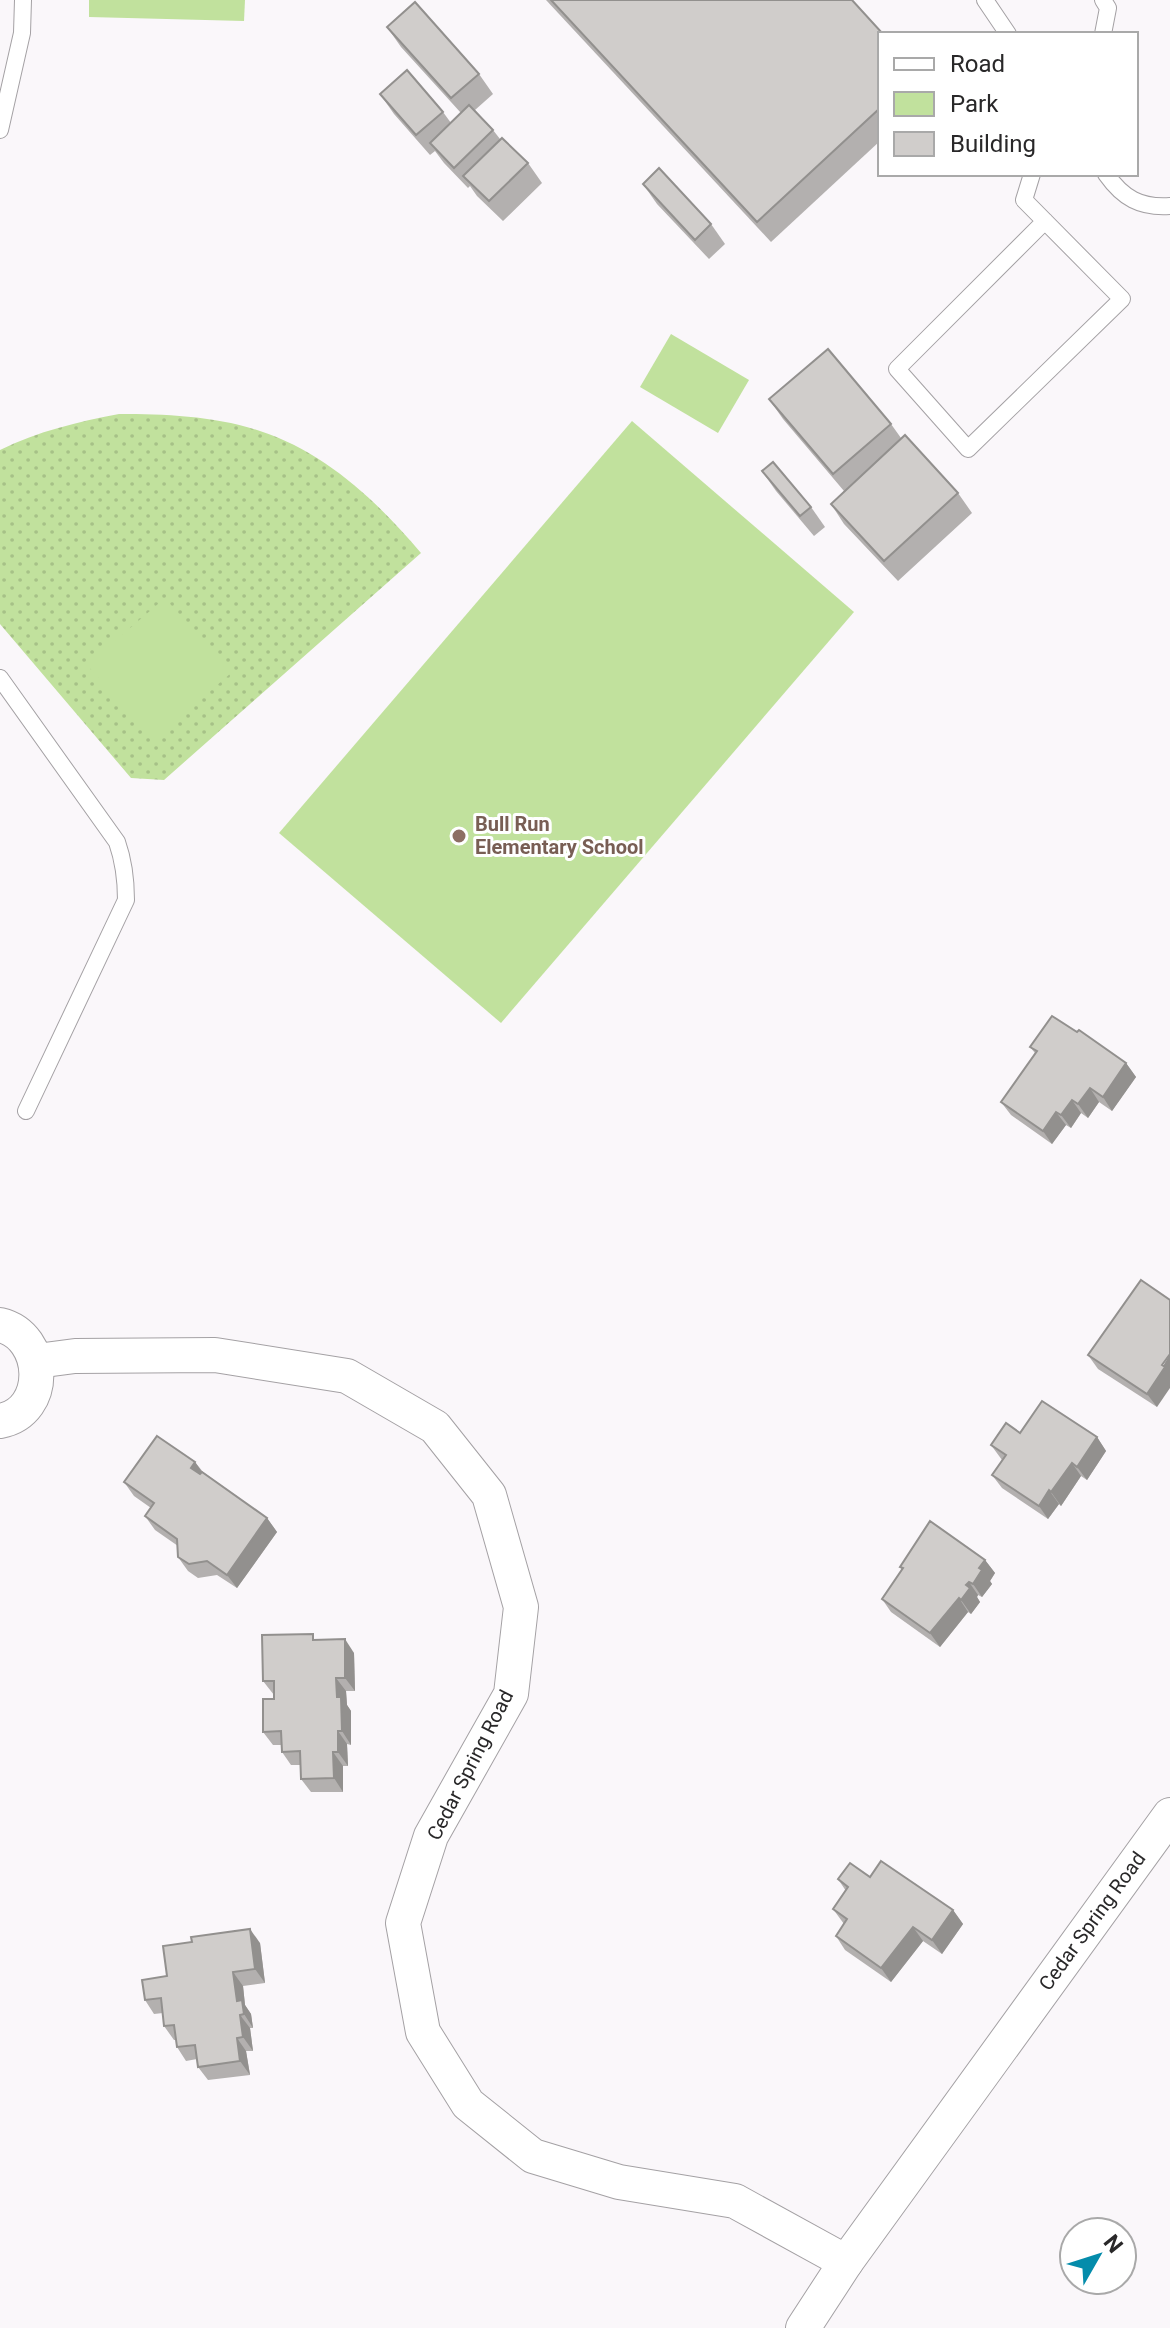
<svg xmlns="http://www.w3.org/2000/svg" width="1170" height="2328" font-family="Roboto,sans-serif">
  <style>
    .grass { fill: url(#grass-dots) }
    .park { fill: #c1e19d }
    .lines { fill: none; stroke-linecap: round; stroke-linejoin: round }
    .lane-casing { stroke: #a4a1a4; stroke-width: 18 }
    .street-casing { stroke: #a4a1a4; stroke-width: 36 }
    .lane { stroke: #fff; stroke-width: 16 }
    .street { stroke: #fff; stroke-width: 34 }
    .wall { fill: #b3b0af }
    .shaded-wall { fill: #92908e }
    .building { fill: #d0cdcb; stroke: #92908e; stroke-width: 2 }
    .education-dot { fill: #8d6e63; stroke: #fff; stroke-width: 3 }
    .labels { text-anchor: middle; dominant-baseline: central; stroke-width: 6; stroke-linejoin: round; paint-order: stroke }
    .education-label { font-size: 20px; font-weight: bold; fill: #785e54; stroke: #fff; text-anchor: start }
    .street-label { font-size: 20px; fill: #292829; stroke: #fff }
  </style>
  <defs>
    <pattern id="grass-dots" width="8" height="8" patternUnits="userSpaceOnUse" patternTransform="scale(2)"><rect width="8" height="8" fill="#c1e19d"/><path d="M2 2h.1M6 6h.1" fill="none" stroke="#a6c187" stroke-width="1.8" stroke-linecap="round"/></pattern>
  </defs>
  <rect width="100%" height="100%" fill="#faf7fa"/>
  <path class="grass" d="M119 414C166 414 215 416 260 431 325 452 378 502 421 553L164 780 131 778 0 624V450C39 431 77 422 119 414Z"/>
  <g class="park">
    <polygon points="89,0 245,0 244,21 89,17"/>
    <polygon points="671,334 749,380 718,433 640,387"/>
    <polygon points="632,421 854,612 501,1023 279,833"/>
    <polygon points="165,598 230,674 152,741 87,665"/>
  </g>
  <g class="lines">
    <defs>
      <g id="lane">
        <polyline points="985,0 1008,34"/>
        <polyline points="1103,0 1108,8 1103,34"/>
        <polyline points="0,130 22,33 23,0"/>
        <polyline points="1032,174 1024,200 1122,299 968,449 897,369 1045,221"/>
        <path d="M1106 174C1123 198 1140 208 1170 206"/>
        <path d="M0 678 117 842C124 862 126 878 126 900L26 1111"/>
      </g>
      <g id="street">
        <path d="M0 1325C47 1336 50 1412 0 1421"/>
        <polyline points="37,1361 75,1356 215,1355 347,1376 435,1427 489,1495 521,1607 511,1694 431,1836 403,1923 423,2032 468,2104 533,2156 619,2182 735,2201 846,2262"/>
        <polyline points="803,2328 846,2262 1170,1815"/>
      </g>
    </defs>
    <use href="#lane" class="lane-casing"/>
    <use href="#street" class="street-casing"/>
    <use href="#lane" class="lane"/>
    <use href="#street" class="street"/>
  </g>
  <g class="wall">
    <polygon points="546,0 852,0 880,34 880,141 771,242"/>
    <polygon points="387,27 479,74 493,94 475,110 493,130 500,139 528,163 542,183 503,221 477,196 470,186 468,188 444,163 435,151 430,155 394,114 380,94 443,112 451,123 461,113 401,47"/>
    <polygon points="643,184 711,224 725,244 709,259 657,204"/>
    <polygon points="769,399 891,424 901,438 958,493 972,513 898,581 844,524 831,504 844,491 783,419"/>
    <polygon points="762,471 811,507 825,527 814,536 776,491"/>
    <polygon points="1030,1047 1126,1063 1136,1077 1112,1111 1099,1102 1088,1118 1081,1113 1071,1128 1066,1125 1052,1144 1011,1115 1001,1102 1035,1053"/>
    <polygon points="1170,1300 1157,1407 1098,1369 1088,1355"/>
    <polygon points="1020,1433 1097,1437 1106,1451 1087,1480 1081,1476 1061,1506 1059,1504 1048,1519 1002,1488 992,1475 1002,1460 991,1445"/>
    <polygon points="195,1462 203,1472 267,1518 277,1532 237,1588 217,1575 198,1578 188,1571 178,1557 178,1546 155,1530 145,1516 151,1508 134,1496 124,1482"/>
    <polygon points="985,1560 995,1573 990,1581 992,1584 982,1597 978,1595 977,1597 980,1602 971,1614 968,1612 940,1647 891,1612 882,1599 902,1570 900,1567"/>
    <polygon points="317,1640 354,1653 355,1691 346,1691 347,1705 351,1711 351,1745 347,1744 348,1766 343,1766 343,1792 311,1792 301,1779 301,1765 291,1765 282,1752 281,1745 273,1745 263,1732 274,1699 274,1695 263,1681"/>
    <polygon points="870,1877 953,1910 963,1924 942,1954 923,1941 891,1982 845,1950 836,1936 844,1924 833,1909 846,1891 838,1879"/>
    <polygon points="260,1943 265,1983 243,1986 245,2005 251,2014 253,2028 250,2028 253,2051 246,2051 250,2075 208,2080 198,2067 197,2059 186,2061 177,2047 176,2040 174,2040 164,2026 163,2013 154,2014 145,2000"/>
  </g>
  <g class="shaded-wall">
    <polygon points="1126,1063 1136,1077 1112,1111 1103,1097"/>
    <polygon points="1090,1088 1099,1102 1088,1118 1078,1104"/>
    <polygon points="1072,1100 1081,1113 1071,1128 1061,1115"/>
    <polygon points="1056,1112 1066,1125 1052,1144 1043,1131"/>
    <polygon points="1170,1354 1170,1388 1157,1407 1147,1394"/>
    <polygon points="1097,1437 1106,1451 1087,1480 1077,1467"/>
    <polygon points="195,1462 205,1476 200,1481 191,1468"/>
    <polygon points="1072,1463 1081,1476 1061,1506 1051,1492"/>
    <polygon points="1049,1490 1059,1504 1048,1519 1039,1506"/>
    <polygon points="267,1518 277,1532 237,1588 227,1575"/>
    <polygon points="985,1560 995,1573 990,1581 992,1584 982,1597 973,1584 979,1568"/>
    <polygon points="969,1582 978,1595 977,1597 980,1602 971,1614 961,1600 966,1585"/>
    <polygon points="959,1598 968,1612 940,1647 930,1633"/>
    <polygon points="345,1639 354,1653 355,1691 345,1678"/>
    <polygon points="336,1678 346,1691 347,1705 351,1711 351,1745 342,1731 337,1697"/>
    <polygon points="338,1731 347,1744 348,1766 338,1752"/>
    <polygon points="333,1752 343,1766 343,1792 334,1778"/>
    <polygon points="953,1910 963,1924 942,1954 932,1940"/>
    <polygon points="913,1927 923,1941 891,1982 881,1968"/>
    <polygon points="250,1929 260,1943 265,1983 255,1969"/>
    <polygon points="233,1972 243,1986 245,2005 251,2014 253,2028 244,2014 237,2001"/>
    <polygon points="240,2015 250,2028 253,2051 243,2037"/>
    <polygon points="237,2038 246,2051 250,2075 240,2061"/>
  </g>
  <g class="building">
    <polygon points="551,0 852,0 883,34 880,34 880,108 757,222"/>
    <polygon points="415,2 479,74 451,98 387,27"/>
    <polygon points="407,70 443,112 416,135 380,94"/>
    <polygon points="469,105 493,130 454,168 430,143"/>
    <polygon points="502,138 528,163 489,201 463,176"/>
    <polygon points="659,168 711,224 695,240 643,184"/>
    <polygon points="828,349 891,424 833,474 769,399"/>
    <polygon points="905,435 958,493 884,561 831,504"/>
    <polygon points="773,462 811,507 800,516 762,471"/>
    <polygon points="1052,1016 1077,1032 1079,1030 1126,1063 1103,1097 1090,1088 1078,1104 1072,1100 1061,1115 1056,1112 1043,1131 1001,1102 1037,1051 1030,1047"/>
    <polygon points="1141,1280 1170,1300 1170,1354 1162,1365 1165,1367 1147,1394 1088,1355"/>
    <polygon points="1042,1401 1097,1437 1077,1467 1072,1463 1051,1492 1049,1490 1039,1506 992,1475 1006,1455 991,1445 1006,1423 1020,1433"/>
    <polygon points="157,1436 195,1462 191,1468 200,1474 202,1472 267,1518 227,1575 207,1561 189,1564 178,1557 177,1539 145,1516 154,1503 124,1482"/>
    <polygon points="930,1521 985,1560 979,1568 982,1570 973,1584 969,1582 966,1585 970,1588 961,1600 959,1598 930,1633 882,1599 903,1568 900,1567"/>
    <polygon points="313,1634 313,1640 345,1639 345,1678 336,1678 337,1697 341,1697 342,1731 338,1731 338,1752 333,1752 334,1778 301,1779 300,1751 282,1752 281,1731 263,1732 263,1699 274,1699 274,1681 263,1681 262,1635"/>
    <polygon points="881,1861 953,1910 932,1940 913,1927 881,1968 836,1936 847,1919 833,1909 848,1887 838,1879 850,1863 870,1877"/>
    <polygon points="250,1929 255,1969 233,1972 237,2001 242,2000 244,2014 240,2015 243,2037 237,2038 240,2061 198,2067 195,2045 177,2047 174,2025 164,2026 161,1998 145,2000 142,1980 167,1976 163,1946 192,1942 191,1937"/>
  </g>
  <circle class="education-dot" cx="459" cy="836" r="8"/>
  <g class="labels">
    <g class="education-label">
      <text x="475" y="824">Bull Run<tspan x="475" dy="23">Elementary School</tspan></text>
    </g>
    <g class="street-label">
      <text transform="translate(470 1765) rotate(-63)">Cedar Spring Road</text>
      <text transform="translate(1092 1921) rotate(-54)">Cedar Spring Road</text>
    </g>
  </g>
  <rect x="878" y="32" width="260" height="144" fill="#ffffff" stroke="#a9a9a9" stroke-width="2"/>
  <rect x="894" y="58" width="40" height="12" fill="#ffffff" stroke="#a9a9a9" stroke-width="2"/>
  <text x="950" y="72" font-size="24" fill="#292829">Road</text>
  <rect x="894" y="92" width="40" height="24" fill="#c1e19d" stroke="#a9a9a9" stroke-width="2"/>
  <text x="950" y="112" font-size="24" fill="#292829">Park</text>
  <rect x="894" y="132" width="40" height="24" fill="#d0cdcb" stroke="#a9a9a9" stroke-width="2"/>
  <text x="950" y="152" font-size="24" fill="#292829">Building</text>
  <g transform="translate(1098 2256) rotate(51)"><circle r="38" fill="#ffffff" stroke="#a9a9a9" stroke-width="2"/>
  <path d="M0-6L14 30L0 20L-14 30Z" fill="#048cab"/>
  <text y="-12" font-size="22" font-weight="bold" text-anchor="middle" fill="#292829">N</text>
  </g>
</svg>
